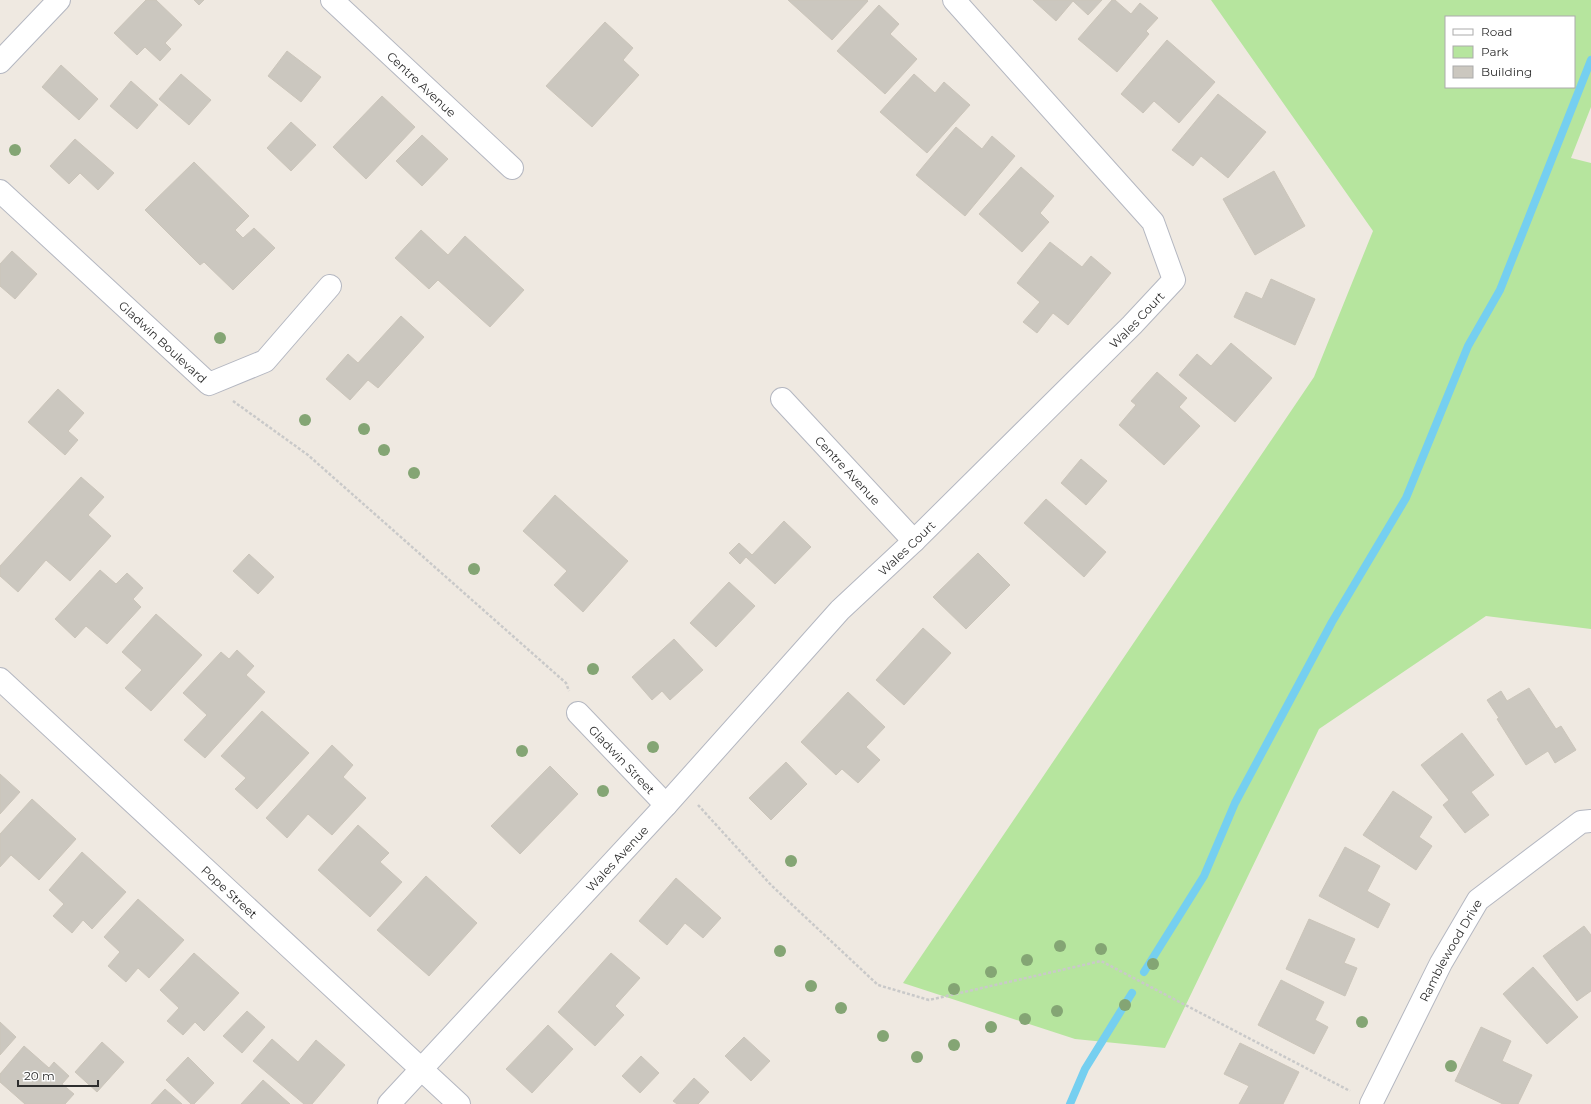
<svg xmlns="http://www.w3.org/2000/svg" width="1591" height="1104" font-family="Montserrat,sans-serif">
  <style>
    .green { fill: #b6e59e; fill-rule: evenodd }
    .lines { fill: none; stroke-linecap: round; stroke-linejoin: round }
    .stream { stroke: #75cff0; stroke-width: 8 }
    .building { fill: #cbc7bf; stroke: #cbc5ba }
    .street-casing { stroke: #b4b7c1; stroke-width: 24 }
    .path { stroke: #c9c9c9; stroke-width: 2.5; stroke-dasharray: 3 2; stroke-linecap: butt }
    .street { stroke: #fff; stroke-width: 22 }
    .tree { fill: #84a574 }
    .labels { text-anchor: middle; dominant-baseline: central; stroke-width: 3.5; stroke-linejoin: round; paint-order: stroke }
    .street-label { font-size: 12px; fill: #2e2e2e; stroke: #fff }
  </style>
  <rect width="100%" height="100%" fill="#efe9e1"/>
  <path class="green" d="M1211 0H1591V107L1571 158 1591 163V629L1486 616 1319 729 1165 1048 1075 1039 903 983 1314 377 1373 231ZM1446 17H1574V87H1446Z"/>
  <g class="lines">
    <g class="stream">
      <polyline points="1144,972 1204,876 1235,803 1332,622 1406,498 1468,346 1500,290 1591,60"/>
      <polyline points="1070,1104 1085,1069 1132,993"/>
    </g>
  </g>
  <g class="building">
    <polygon points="146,0 156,0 182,25 165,43 171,49 160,61 145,47 137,55 114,33"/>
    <polygon points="194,0 204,0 199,5"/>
    <polygon points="788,0 867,0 868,1 832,40"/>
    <polygon points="1033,0 1102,0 1088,15 1073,1 1056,21"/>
    <polygon points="1112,0 1115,0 1131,14 1140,3 1158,18 1146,31 1149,34 1117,72 1078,39"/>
    <polygon points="879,5 899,24 890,34 917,59 885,94 837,51"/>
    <polygon points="605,22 633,48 623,60 639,75 592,127 546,86"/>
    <polygon points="1167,40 1215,82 1179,123 1154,101 1143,113 1121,94"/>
    <polygon points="287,51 321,77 301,102 268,76"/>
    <polygon points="61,65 98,99 79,120 42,87"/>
    <polygon points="181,74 211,100 189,125 159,99"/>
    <polygon points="914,74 935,93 944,82 970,105 927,153 880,112"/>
    <polygon points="131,81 158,105 137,129 110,106"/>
    <polygon points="1218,94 1266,132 1228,178 1201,156 1193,166 1172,150"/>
    <polygon points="382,96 415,127 366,179 333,147"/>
    <polygon points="291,122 316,145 291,171 267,148"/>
    <polygon points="956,127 982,149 992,136 1015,156 965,216 916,175"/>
    <polygon points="422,135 448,159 422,186 396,161"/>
    <polygon points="75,139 114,173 98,190 80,173 69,184 50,166"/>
    <polygon points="194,162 249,216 235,230 243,238 254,228 275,248 233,290 204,262 200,265 145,210"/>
    <polygon points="1021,167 1054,196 1040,213 1049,222 1022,252 979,214"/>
    <polygon points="1274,171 1305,226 1255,255 1223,199"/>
    <polygon points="421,230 448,255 465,236 524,290 490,327 438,280 429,289 395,258"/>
    <polygon points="1050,242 1082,267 1091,256 1111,273 1068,325 1053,313 1037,333 1023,322 1040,302 1017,283"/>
    <polygon points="12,251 37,274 15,299 0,286 0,264"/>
    <polygon points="1271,279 1315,299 1295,345 1234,317 1246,292 1262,299"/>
    <polygon points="401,316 424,337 378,388 368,380 350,400 326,379 348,354 358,363"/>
    <polygon points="1231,343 1272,378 1235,422 1179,375 1197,354 1211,366"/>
    <polygon points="1157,372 1187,398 1179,407 1200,426 1164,465 1119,425 1136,405 1131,401"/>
    <polygon points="58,389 84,413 68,431 78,440 65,455 28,422"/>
    <polygon points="1081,459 1107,481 1086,505 1061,483"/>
    <polygon points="81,477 104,497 88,515 111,536 70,581 46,560 18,592 0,576 0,566"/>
    <polygon points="555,495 628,561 583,612 554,585 567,571 523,531"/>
    <polygon points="1046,499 1106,552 1084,577 1024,523"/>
    <polygon points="784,521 811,547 775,584 746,557 740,564 729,553 739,543 752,555"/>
    <polygon points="978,553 1010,585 966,629 933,597"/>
    <polygon points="249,554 274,577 258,594 233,571"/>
    <polygon points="100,570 116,584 127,573 143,588 133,599 141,607 107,644 86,626 75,638 55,619"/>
    <polygon points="729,582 755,606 716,647 690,623"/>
    <polygon points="156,614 202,655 151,711 125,688 142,670 122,652"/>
    <polygon points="923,628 951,653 904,705 876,680"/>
    <polygon points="674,639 703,670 670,700 662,691 652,700 632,677"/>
    <polygon points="237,650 254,666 246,675 265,692 205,758 184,740 207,715 183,693 221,652 229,659"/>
    <polygon points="1529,688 1556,729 1561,726 1576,750 1555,763 1548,751 1526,765 1497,719 1499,718 1487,700 1501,691 1507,701"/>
    <polygon points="848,692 885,727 866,747 880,760 858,783 842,769 836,775 801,742"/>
    <polygon points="262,711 309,753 257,809 235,789 246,778 221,756"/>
    <polygon points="1462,733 1494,775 1471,792 1489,815 1465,833 1443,805 1449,800 1421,765"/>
    <polygon points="332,745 353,765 343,777 366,798 332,835 308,814 287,838 266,818"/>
    <polygon points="786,762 807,784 771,820 749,798"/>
    <polygon points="550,766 578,794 520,854 491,826"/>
    <polygon points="0,774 20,792 0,814"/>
    <polygon points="1393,791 1432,817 1419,837 1432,846 1416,870 1363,835"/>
    <polygon points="32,799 76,839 39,880 11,855 0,867 0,834"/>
    <polygon points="358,825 389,853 380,862 402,882 370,917 318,870"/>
    <polygon points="1345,847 1380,866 1367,891 1390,904 1378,928 1319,896"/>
    <polygon points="82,852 126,892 92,929 83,920 72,933 53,916 64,904 49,890"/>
    <polygon points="426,876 477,923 429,976 377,930"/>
    <polygon points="676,878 721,918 703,938 685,923 667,945 639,921"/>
    <polygon points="138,899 184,940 149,978 138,968 126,982 108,966 120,952 104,937"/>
    <polygon points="1309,919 1355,939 1344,963 1357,968 1345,996 1286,969"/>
    <polygon points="1584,926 1591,935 1591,991 1577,1001 1543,956"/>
    <polygon points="194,953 239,993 204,1031 195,1022 183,1035 167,1021 179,1008 160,990"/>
    <polygon points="611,953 640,978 615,1006 624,1015 595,1046 558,1012"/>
    <polygon points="1533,967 1578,1017 1547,1044 1503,994"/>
    <polygon points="1281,980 1324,1002 1315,1020 1328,1027 1314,1054 1258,1025"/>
    <polygon points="247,1011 265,1027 242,1053 223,1036"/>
    <polygon points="0,1022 16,1037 0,1055"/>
    <polygon points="548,1025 573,1049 532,1093 506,1069"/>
    <polygon points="1481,1027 1511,1041 1502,1061 1532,1075 1518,1104 1503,1104 1455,1081"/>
    <polygon points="744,1037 770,1061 751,1081 725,1056"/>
    <polygon points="272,1039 298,1062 316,1040 345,1065 312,1104 304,1104 253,1061"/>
    <polygon points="102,1042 124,1062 97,1092 75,1072"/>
    <polygon points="1240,1043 1299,1072 1283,1104 1239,1104 1249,1086 1224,1074"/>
    <polygon points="24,1046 49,1068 54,1062 69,1076 62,1084 74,1094 65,1104 25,1104 0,1082 0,1074"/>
    <polygon points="641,1056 659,1073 640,1093 622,1076"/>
    <polygon points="188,1057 214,1083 194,1104 191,1104 166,1080"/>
    <polygon points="694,1078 709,1092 698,1104 677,1104 673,1101"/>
    <polygon points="263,1080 290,1104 241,1104"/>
    <polygon points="165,1089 182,1104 151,1104"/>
  </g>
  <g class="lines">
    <defs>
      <g id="street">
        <path id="s1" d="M332 0 512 168"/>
        <polyline points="0,62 59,0"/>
        <path id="s2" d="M0 191 209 384 265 361 330 286"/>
        <path id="s3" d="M782 399 914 541"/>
        <path id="s4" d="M0 679 459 1104"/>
        <path id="s5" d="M578 713 666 805"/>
        <path id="s6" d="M389 1104 666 805 840 610 914 541 1132 325 1174 280 1153 222 954 0"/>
        <path id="s7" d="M1371 1104 1441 963 1478 900 1581 822 1591 821"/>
      </g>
    </defs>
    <use href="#street" class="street-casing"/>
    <g class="path">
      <polyline points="233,401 308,455 566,683 569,691"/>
      <polyline points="698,805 771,885 878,985 929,1000 1101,961 1350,1091"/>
    </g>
    <use href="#street" class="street"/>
  </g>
  <g class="tree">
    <circle cx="15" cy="150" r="6"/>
    <circle cx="220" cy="338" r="6"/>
    <circle cx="305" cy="420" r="6"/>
    <circle cx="364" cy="429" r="6"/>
    <circle cx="384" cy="450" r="6"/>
    <circle cx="414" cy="473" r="6"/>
    <circle cx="474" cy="569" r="6"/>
    <circle cx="593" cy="669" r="6"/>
    <circle cx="653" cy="747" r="6"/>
    <circle cx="522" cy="751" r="6"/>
    <circle cx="603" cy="791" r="6"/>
    <circle cx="791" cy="861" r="6"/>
    <circle cx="1060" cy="946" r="6"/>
    <circle cx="1101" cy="949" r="6"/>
    <circle cx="780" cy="951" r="6"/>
    <circle cx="1027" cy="960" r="6"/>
    <circle cx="1153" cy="964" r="6"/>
    <circle cx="991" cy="972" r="6"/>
    <circle cx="811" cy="986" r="6"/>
    <circle cx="954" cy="989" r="6"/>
    <circle cx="1125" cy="1005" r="6"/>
    <circle cx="841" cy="1008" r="6"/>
    <circle cx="1057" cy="1011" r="6"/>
    <circle cx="1025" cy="1019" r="6"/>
    <circle cx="1362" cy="1022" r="6"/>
    <circle cx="991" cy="1027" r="6"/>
    <circle cx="883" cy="1036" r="6"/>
    <circle cx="954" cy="1045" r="6"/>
    <circle cx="917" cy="1057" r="6"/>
    <circle cx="1451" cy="1066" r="6"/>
  </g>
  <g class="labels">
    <g class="street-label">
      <text stroke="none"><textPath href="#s1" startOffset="123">Centre Avenue</textPath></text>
      <text stroke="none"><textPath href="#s6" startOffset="1084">Wales Court</textPath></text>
      <text stroke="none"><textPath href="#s2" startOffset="222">Gladwin Boulevard</textPath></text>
      <text stroke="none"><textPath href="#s3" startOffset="97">Centre Avenue</textPath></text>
      <text stroke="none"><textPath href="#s6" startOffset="760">Wales Court</textPath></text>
      <text stroke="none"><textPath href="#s5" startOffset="64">Gladwin Street</textPath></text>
      <text stroke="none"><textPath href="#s6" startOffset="335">Wales Avenue</textPath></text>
      <text stroke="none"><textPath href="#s4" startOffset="313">Pope Street</textPath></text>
      <text stroke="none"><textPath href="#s7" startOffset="173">Ramblewood Drive</textPath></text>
    </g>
  </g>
  <rect x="1445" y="16" width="130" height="72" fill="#ffffff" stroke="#ababab"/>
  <rect x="1453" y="29" width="20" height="6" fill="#ffffff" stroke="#ababab"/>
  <text x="1481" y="36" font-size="12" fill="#2e2e2e">Road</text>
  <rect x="1453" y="46" width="20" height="12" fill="#b6e59e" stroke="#ababab"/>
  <text x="1481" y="56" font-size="12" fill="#2e2e2e">Park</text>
  <rect x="1453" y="66" width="20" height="12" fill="#cbc7bf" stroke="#ababab"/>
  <text x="1481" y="76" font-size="12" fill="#2e2e2e">Building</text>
  <path d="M18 1080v6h80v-6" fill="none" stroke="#2e2e2e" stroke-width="2"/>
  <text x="24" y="1080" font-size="12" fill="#2e2e2e" stroke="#ffffff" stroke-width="3" paint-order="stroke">20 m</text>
</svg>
